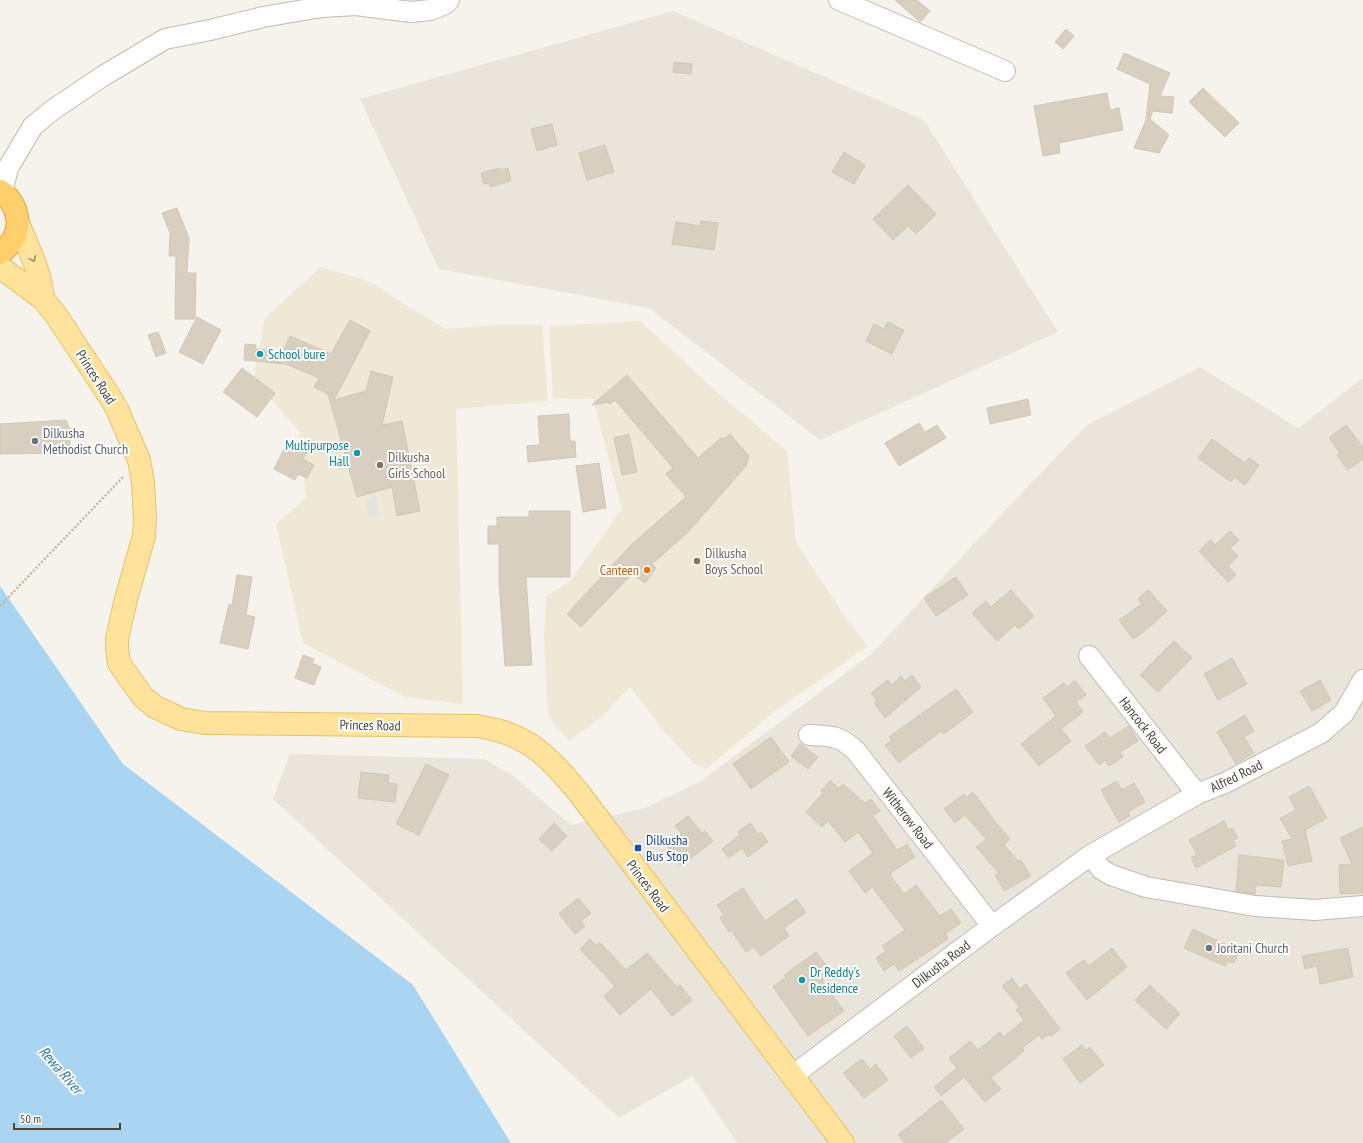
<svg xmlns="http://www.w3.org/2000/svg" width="1363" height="1143" font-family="'PT Sans Narrow',sans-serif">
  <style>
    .residential { fill: #eae5da }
    .education { fill: #efe8d6 }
    .parking { fill: #e5e3e0 }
    .water { fill: #a9d4f2 }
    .building { fill: #d8cfc1; stroke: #d3c7b4 }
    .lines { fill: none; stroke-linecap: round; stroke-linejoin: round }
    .minor-casing { stroke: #c2bbae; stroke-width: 22 }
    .major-casing { stroke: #e6c16a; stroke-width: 24 }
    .highway-casing { stroke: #e0a43c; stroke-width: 24 }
    .path { stroke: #c4b79f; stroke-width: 2.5; stroke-dasharray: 2 2; stroke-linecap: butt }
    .minor { stroke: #fff; stroke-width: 20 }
    .major { stroke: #ffe39c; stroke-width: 22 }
    .highway { stroke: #ffcf6e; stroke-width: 22 }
    .oneway { stroke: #9c8c66 }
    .culture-dot { fill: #0f9aa8; stroke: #fff; stroke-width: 1.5 }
    .worship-dot { fill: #6b7280; stroke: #fff; stroke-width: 1.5 }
    .education-dot { fill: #8d6e63; stroke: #fff; stroke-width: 1.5 }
    .food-dot { fill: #e8710a; stroke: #fff; stroke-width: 1.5 }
    .transit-dot { fill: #1a4fb4; stroke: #fff; stroke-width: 1.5 }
    .labels { text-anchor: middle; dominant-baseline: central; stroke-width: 4; stroke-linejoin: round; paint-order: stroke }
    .culture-label { font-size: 14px; fill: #0d838f; stroke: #fff; text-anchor: start }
    .street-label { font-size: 14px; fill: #4b4439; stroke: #fff }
    .worship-label { font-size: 14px; fill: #5b616d; stroke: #fff; text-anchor: start }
    .education-label { font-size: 14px; fill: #785e54; stroke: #fff; text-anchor: start }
    .food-label { font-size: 14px; fill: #c56008; stroke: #fff; text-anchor: end }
    .transit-label { font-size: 14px; fill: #164399; stroke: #fff; text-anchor: start }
    .water-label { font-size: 15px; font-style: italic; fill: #2e7ab2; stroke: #fff }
  </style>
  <rect width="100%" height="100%" fill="#f6f3ec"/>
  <g class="residential">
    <polygon points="673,11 924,120 1058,332 820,440 649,308 439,269 360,99"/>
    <polygon points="1200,367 1298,428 1363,378 1363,1143 737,1143 692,1076 619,1118 273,799 290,754 485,759 513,776 571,825 645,808 701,781 871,654 1031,483 1087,425"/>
  </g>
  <g class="education">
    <polygon points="320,267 368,281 445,329 498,325 542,325 548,401 456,409 463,704 405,697 303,643 276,524 306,498 299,431 253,379 265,318"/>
    <polygon points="640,321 714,389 787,451 796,542 847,620 868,646 774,712 706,769 693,763 664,731 630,687 603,716 569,741 548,716 544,638 546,597 570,581 622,509 593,399 553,398 549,326"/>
  </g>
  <polygon class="parking" points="376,494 380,516 369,518 365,500"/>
  <polygon class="water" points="0,586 123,764 413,985 511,1143 0,1143"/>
  <g class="building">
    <polygon points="895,0 917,0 930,11 920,22"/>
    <polygon points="1066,29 1074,36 1063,49 1055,42"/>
    <polygon points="1124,53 1170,73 1160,96 1174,97 1172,113 1153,111 1150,119 1169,135 1159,153 1134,148 1146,120 1150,84 1117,69"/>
    <polygon points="674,62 692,64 691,74 673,72"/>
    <polygon points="1203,88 1239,123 1225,137 1189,102"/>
    <polygon points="1107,93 1110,110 1119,108 1123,130 1059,143 1060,153 1043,156 1034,106"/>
    <polygon points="552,124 557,145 537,151 531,129"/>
    <polygon points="605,145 614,172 587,180 579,153"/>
    <polygon points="844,152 865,165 854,184 832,172"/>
    <polygon points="499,168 500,170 508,168 511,181 490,187 489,183 484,184 481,173"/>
    <polygon points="908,185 936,214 916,234 908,226 893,240 873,219"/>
    <polygon points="177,208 189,238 187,273 196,273 195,319 175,319 176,256 169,256 170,233 162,213"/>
    <polygon points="701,221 718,223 714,250 672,244 676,222 700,226"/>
    <polygon points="197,317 221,330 203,364 179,352"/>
    <polygon points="350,320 370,331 334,400 366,391 371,371 393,377 382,425 402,421 420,511 397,516 392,487 357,497 328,394 314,387 319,378 286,364 244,360 245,344 256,345 256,349 283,352 290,336 331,354"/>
    <polygon points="888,322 904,330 892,354 866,341 874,324 884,329"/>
    <polygon points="158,332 166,353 156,357 148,335"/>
    <polygon points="242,368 275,393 257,417 223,392"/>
    <polygon points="627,375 698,458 722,437 724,439 730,434 749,456 746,466 688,532 652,564 656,568 645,583 632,574 581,627 567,614 633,543 686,497 666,474 673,468 615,400 610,404 608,402 592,405"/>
    <polygon points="1028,399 1031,415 990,424 987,408"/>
    <polygon points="569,414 570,441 575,441 576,457 528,462 527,446 540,445 538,416"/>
    <polygon points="66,420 70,429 70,453 0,454 0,424"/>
    <polygon points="919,423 925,432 937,425 946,438 899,466 885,443"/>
    <polygon points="1346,425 1363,447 1363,459 1348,470 1337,455 1340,453 1329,438"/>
    <polygon points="629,434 637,472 622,475 614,438"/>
    <polygon points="1212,439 1245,463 1249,458 1259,465 1245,485 1235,477 1231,482 1198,458"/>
    <polygon points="296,441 309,448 303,459 314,465 307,478 298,474 295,480 274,469 285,447 291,450"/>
    <polygon points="599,463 606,508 583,512 576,466"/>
    <polygon points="529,511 570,511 570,577 526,577 532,665 505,666 499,583 499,544 488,544 488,526 497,526 497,517 529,517"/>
    <polygon points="1230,531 1239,540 1230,548 1238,556 1228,566 1236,575 1228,582 1199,551 1211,540 1215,545"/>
    <polygon points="237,575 252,577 246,615 255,617 248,649 220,643 229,604 232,605"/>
    <polygon points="956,577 968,595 936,616 924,598"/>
    <polygon points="1011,590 1034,616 1019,629 1015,625 997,641 972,613 986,601 991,607"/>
    <polygon points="1148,590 1167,611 1146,630 1133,639 1119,620 1142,604 1138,599"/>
    <polygon points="1174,641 1192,658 1158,692 1140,675"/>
    <polygon points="303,655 314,659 312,663 321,667 314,685 295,678"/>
    <polygon points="1232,658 1247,684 1218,700 1204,674"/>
    <polygon points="912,675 921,687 885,718 874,703 877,701 871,693 888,680 892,685 901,676 905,681"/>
    <polygon points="1320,680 1331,700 1312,711 1300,691"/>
    <polygon points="1075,681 1086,695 1076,702 1083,712 1061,729 1071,741 1039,766 1021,744 1056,716 1043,698 1064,683 1067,687"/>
    <polygon points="956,689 973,712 944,734 941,731 899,763 885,745 892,740 889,737"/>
    <polygon points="1245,715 1254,731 1244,737 1254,753 1236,764 1217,732"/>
    <polygon points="1129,726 1138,741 1120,752 1123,757 1109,766 1105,760 1099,765 1085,746 1105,732 1110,738"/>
    <polygon points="771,737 789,762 751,789 733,764"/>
    <polygon points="800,744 818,757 808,769 791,756"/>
    <polygon points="426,764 449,775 419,835 396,824"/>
    <polygon points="361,772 389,775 388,783 397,784 395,802 358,798"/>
    <polygon points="830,781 839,788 843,784 865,803 871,799 880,811 873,816 897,850 907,844 915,857 892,872 890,875 904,894 916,885 940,916 951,909 961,923 945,934 948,939 899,971 894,964 884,971 876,958 886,951 882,946 905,930 872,887 865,893 849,871 873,853 858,832 845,842 828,821 822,827 806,812 823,793 821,791"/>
    <polygon points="1117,781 1122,790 1134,783 1145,802 1128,812 1130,816 1119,822 1101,790"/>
    <polygon points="1309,786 1327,818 1305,830 1312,861 1288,866 1282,841 1292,839 1280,818 1296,810 1289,797"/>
    <polygon points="973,792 997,824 1010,839 1004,845 1018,861 1021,860 1031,876 1004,891 995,875 999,873 976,847 986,839 965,815 955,823 944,809 964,794 967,797"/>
    <polygon points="688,816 702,833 705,831 713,841 681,866 666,845 681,833 675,826"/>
    <polygon points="1224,821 1229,830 1232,828 1238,838 1233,840 1236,846 1196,868 1191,858 1197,854 1189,840"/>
    <polygon points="554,823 567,836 552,851 539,839"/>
    <polygon points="750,823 758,834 761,832 768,842 748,857 742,848 729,858 722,849 740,835 738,832"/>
    <polygon points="1363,827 1363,893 1340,894 1339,865 1352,864 1340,838"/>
    <polygon points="1239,855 1284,860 1281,887 1256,885 1255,894 1236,891"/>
    <polygon points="743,888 765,921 796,899 806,912 784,928 789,936 761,956 754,947 746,952 731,930 729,932 720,918 724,915 717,905"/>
    <polygon points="578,898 591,913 581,921 585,926 575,934 559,914"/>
    <polygon points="1193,929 1239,951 1234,963 1228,961 1225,966 1184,948"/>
    <polygon points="590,939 596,945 600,943 626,970 647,953 677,987 680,985 692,1000 672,1016 651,989 620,1015 604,996 615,986 580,949"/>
    <polygon points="1112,948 1127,967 1087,1000 1066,973 1084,960 1089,966"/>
    <polygon points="1348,948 1353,977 1320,984 1317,966 1305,969 1302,956"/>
    <polygon points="816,952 832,973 822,981 844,1011 808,1036 773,987 786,977 784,975"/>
    <polygon points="1012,978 1020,989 1026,984 1060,1029 1051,1036 1049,1034 1042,1039 1039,1035 1022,1048 1024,1051 991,1078 1001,1089 985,1102 964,1077 941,1096 934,1087 957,1068 949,1058 970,1041 978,1050 1000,1032 1004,1037 1024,1020 1016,1010 1019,1007 1002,986"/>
    <polygon points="1150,985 1180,1014 1166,1029 1135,1000"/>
    <polygon points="907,1026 924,1048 911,1058 894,1036"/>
    <polygon points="1082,1045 1086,1050 1090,1047 1104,1065 1080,1083 1063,1059"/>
    <polygon points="862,1059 870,1069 876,1064 888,1080 864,1098 843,1073"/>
    <polygon points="941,1100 964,1129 946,1143 905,1143 898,1135"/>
  </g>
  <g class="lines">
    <defs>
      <g id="minor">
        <polyline points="839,0 1005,71"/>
        <polyline points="2,192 8,168 33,126 54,109 103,76 165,39 210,30 263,17 322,7 356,5 411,12 431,10 445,4 449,0"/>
        <polyline points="1089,656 1197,794"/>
        <path d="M809 735C831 736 839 735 856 751L992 926"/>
        <polyline points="1091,855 1101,869 1111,875 1146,887 1255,906 1315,910 1363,906"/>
        <polyline points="792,1076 992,926 1091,855 1197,794 1225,783 1321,733 1344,713 1363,680"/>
      </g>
      <g id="major">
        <path d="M18 223C28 248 41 272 43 299"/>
        <path d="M0 267 43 299 56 315 110 397 117 409 139 460 143 483 145 519 144 536 126 599 117 639V648L119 663 123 669 143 697 155 707 181 719 205 723 477 726C493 729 508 732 522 740 544 751 563 774 579 793L843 1143"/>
      </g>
      <path id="highway" d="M0 191C18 203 24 228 9 245 6 248 4 251 0 253"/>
    </defs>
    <use href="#minor" class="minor-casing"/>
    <use href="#major" class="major-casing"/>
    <use href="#highway" class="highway-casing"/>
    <polyline class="path" points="0,606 123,477"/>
    <use href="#minor" class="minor"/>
    <use href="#major" class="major"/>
    <use href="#highway" class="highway"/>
  </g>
  <defs><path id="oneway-chevron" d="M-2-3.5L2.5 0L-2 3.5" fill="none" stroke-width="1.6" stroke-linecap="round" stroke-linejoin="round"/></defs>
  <use class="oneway" href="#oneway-chevron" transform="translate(33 259) rotate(66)"/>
  <g class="culture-dot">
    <circle cx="260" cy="354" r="4"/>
    <circle cx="357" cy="453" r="4"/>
    <circle cx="802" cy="980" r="4"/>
  </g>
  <g class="worship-dot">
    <circle cx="35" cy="441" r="4"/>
    <circle cx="1209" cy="948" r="4"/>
  </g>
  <g class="education-dot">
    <circle cx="380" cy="465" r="4"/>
    <circle cx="697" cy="561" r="4"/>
  </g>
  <circle class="food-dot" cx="647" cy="570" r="4"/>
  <rect class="transit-dot" x="634" y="844" width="8" height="8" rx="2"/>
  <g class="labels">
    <g class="culture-label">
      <text x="268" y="354">School bure</text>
      <text x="349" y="445" text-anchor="end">Multipurpose<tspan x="349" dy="16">Hall</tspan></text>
      <text x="810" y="972">Dr Reddy's<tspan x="810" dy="16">Residence</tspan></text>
    </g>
    <g class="street-label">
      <text transform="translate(96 377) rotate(57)">Princes Road</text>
      <text transform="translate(370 725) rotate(1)">Princes Road</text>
      <text transform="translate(1143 725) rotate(52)">Hancock Road</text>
      <text transform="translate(1236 776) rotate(-26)">Alfred Road</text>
      <text transform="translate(908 818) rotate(52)">Witherow Road</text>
      <text transform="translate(648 886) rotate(53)">Princes Road</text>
      <text transform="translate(941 964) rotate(-37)">Dilkusha Road</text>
    </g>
    <g class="worship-label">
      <text x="43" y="433">Dilkusha<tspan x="43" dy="16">Methodist Church</tspan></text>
      <text x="1217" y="948">Joritani Church</text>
    </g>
    <g class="education-label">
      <text x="388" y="457">Dilkusha<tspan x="388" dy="16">Girls School</tspan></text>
      <text x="705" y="553">Dilkusha<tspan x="705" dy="16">Boys School</tspan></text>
    </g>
    <g class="food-label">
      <text x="639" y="570">Canteen</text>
    </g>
    <g class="transit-label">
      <text x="646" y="840">Dilkusha<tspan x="646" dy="16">Bus Stop</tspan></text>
    </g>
    <g class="water-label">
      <text transform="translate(61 1070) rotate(49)">Rewa River</text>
    </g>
  </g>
  <path d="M14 1123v6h106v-6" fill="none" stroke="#4b4439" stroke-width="2"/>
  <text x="20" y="1123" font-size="12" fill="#4b4439" stroke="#ffffff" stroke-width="3" paint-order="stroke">50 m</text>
</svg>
